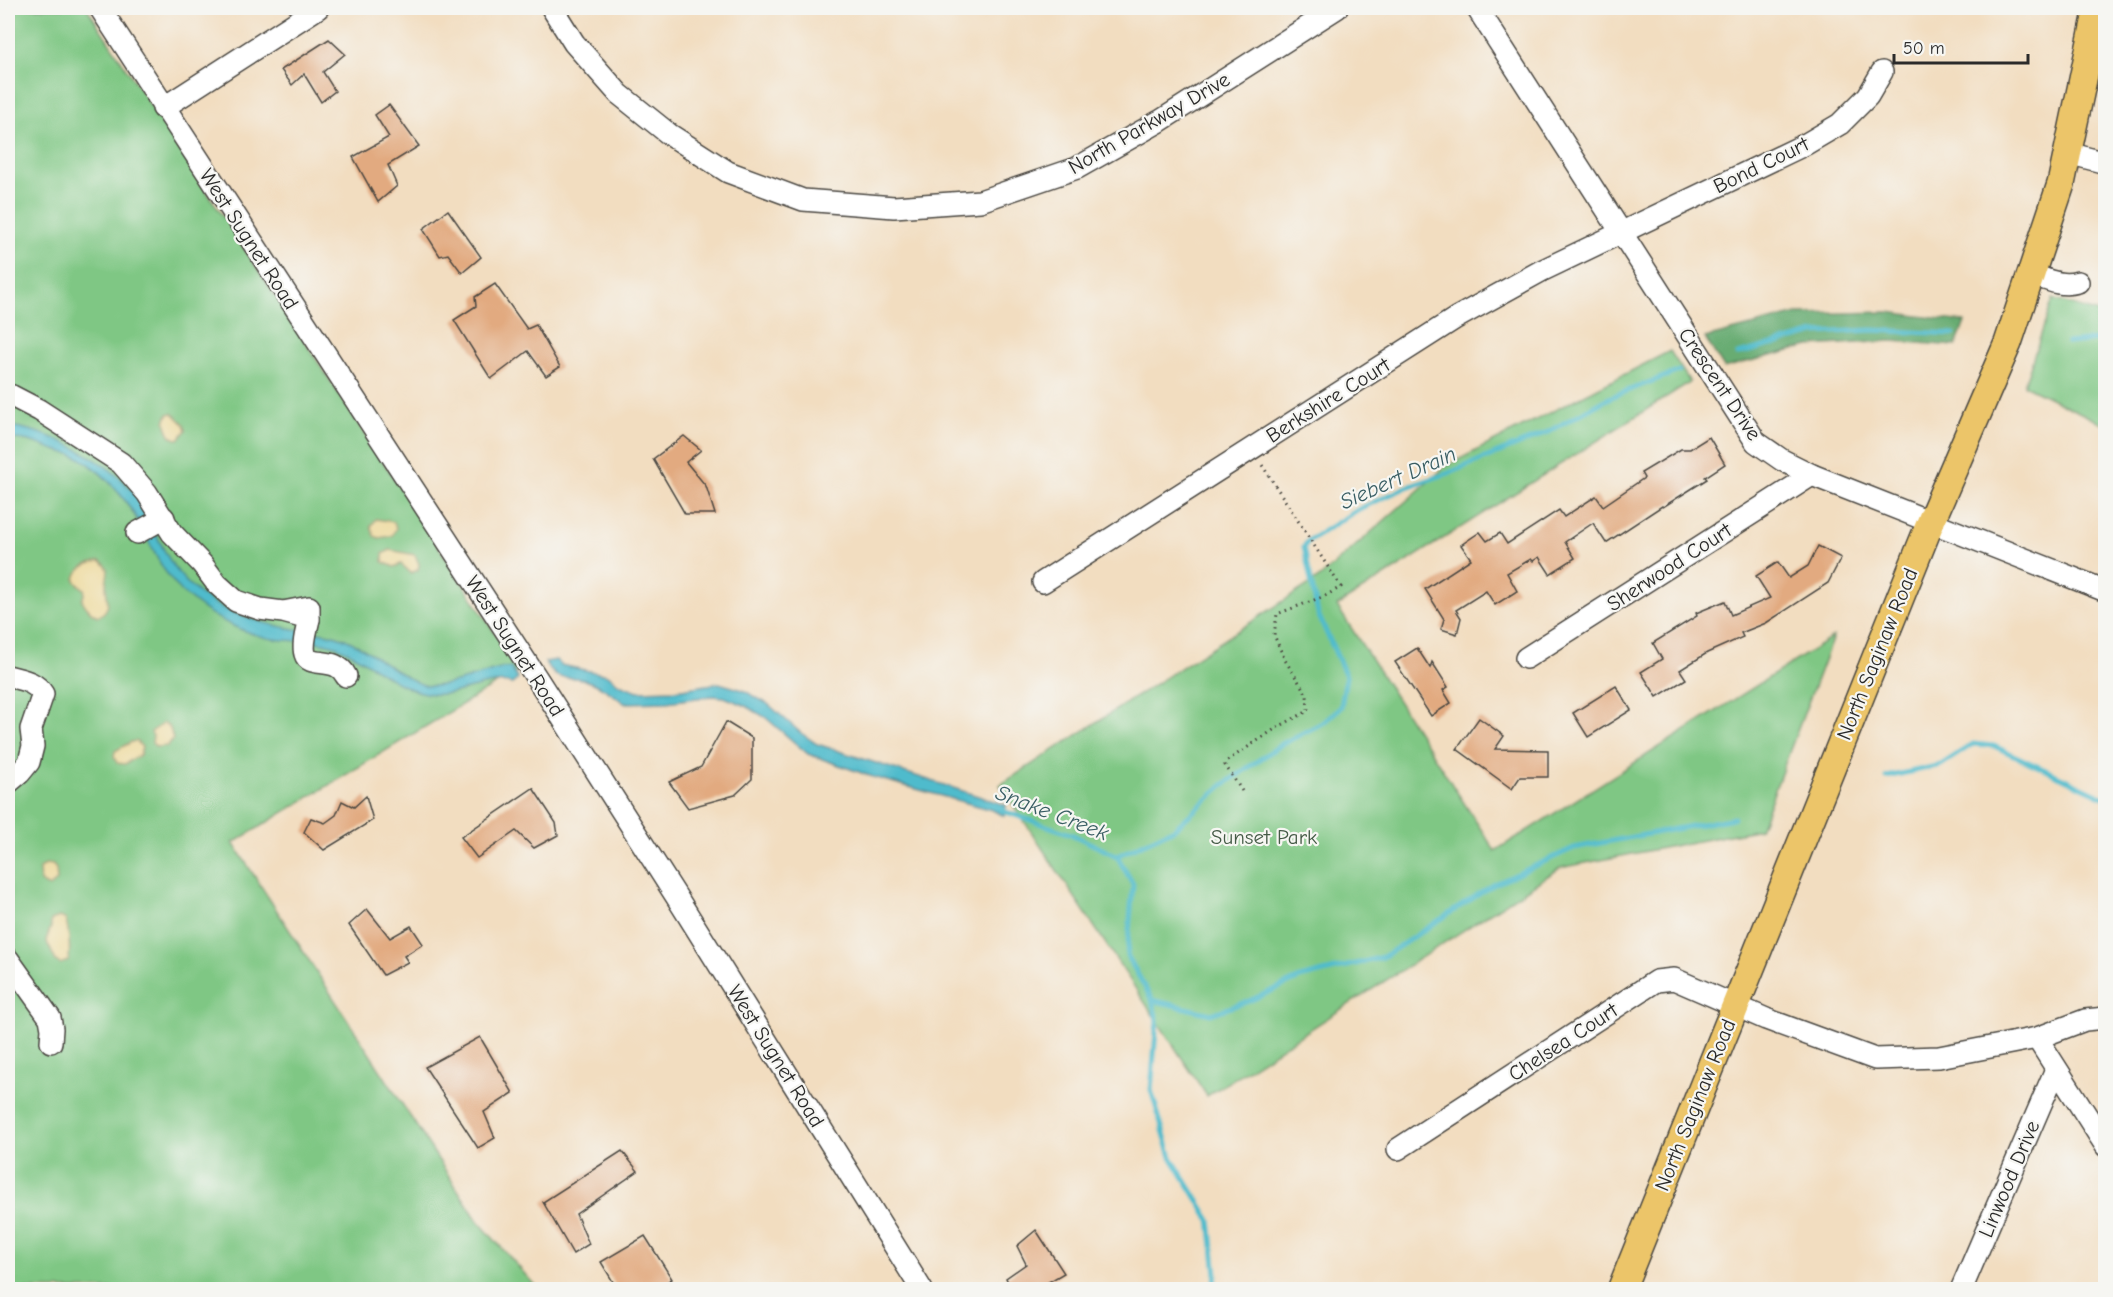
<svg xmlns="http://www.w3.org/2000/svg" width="2113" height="1297" font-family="'Comic Neue',sans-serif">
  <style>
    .green { fill: #7fc784; stroke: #557958; stroke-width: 1.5 }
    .forest { fill: #67ac72; stroke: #496c4e; stroke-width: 1.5 }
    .sand { fill: #eeda9e; stroke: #8c8264; stroke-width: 1.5 }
    .water { fill: #50bbcc; stroke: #3e737c; stroke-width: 1.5 }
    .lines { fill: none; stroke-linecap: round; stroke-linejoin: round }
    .stream { stroke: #50bbcc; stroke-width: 5 }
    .building { fill: #e2aa80 }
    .minor-casing { stroke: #494641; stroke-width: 24 }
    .major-casing { stroke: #494641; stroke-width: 30 }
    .path { stroke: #494641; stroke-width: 3; stroke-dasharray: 1.5 4.5; stroke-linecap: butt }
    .minor { stroke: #fff; stroke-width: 21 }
    .major { stroke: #ecc569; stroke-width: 27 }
    .labels { text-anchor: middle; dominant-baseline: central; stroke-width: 4.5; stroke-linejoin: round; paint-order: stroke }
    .street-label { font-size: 21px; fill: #2b2b2b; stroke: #f6f6f2 }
    .park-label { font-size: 21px; fill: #445a46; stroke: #f6f6f2 }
    .water-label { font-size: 22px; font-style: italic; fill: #385d63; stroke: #f6f6f2 }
  </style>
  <rect width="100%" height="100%" fill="#f6f6f2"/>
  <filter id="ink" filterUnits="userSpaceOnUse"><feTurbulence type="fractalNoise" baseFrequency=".0167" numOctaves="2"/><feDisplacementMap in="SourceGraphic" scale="12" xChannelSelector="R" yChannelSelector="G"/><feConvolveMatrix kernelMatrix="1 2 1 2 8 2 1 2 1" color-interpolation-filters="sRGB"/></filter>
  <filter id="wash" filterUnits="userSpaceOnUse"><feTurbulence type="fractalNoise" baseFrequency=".008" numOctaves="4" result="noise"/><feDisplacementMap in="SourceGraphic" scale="24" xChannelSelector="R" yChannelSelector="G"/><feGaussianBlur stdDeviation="1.35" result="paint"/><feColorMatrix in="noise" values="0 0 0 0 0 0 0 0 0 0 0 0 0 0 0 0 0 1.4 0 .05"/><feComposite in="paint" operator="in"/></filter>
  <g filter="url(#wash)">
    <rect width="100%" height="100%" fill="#f2ddc0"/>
    <g class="green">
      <polygon points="8,8 87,8 519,670 233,843 478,1221 538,1289 8,1289"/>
      <polygon points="2053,299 2105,315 2105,425 2024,385"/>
      <polygon points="1670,351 1690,382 1337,606 1495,851 1833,637 1760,829 1560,868 1207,1096 1000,785 1319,578 1446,466"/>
    </g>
    <polygon class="forest" points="1888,312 1965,322 1956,346 1892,341 1809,346 1724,368 1705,338 1797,314"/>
    <g class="sand">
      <path d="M173 413 184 424 186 430 179 439C169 439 168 430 165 422L168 414Z"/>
      <polygon points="376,519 394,522 396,528 392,536 379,538 374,536 371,526"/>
      <polygon points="390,550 415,555 419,564 418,570 411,573 401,564 394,567 383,562 383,554"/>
      <path d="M100 561C113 568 106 575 106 586 106 598 113 608 99 616 92 615 85 606 82 600 89 584 80 590 75 580 77 567 88 563 100 561Z"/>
      <polygon points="164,723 170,728 173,739 167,746 156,747 152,743 153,736 151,732"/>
      <polygon points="136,741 142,747 140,755 125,764 117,763 114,757 115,751 131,742"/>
      <polygon points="47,864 53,865 56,869 57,881 49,887 40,882 39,869"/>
      <path d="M59 917 65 919C69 926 71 955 68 961L60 964 56 961 46 940 51 927V920Z"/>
    </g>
    <g class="water">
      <path d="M8 426C50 430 120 465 141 504 157 533 167 566 193 588 218 611 254 622 288 628 304 631 321 631 337 636 366 645 395 675 424 685 440 690 484 673 503 668H511L518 679 512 684C489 677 458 697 432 694 397 691 371 661 340 648 319 639 295 642 273 639 243 634 210 616 188 597 161 575 151 543 134 514 122 494 96 464 73 455 67 453 61 452 55 450 39 445 25 437 8 440Z"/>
      <path d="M556 660 561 665 608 675 619 684 638 691 676 690 719 683 743 690 768 704 801 733 817 744 1006 805 1005 816 992 810 873 777 808 754 765 717 742 704 724 697 712 696 667 702 624 703C611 692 599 684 582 679 562 674 559 685 545 662Z"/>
    </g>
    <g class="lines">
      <g class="stream">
        <polyline points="2068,343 2106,339"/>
        <polyline points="1738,354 1815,333 1872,330 1954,334"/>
        <polyline points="1887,777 1941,765 1973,744 1994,746 2106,798"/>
        <polyline points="1000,810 1071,834 1117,856 1133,884 1127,955 1152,1000 1157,1020 1151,1090 1171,1157 1210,1220 1216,1274 1213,1290"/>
        <polyline points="1117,856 1174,829 1223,785 1282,744 1324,722 1341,707 1346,676 1318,614 1304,547 1308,541 1359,509 1407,487 1449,473 1546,433 1611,397 1679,371"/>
        <polyline points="1152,1000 1211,1014 1249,1001 1300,978 1383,957 1493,885 1574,848 1734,818"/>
      </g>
    </g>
    <g id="blocks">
      <g class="building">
        <polygon points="329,39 345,54 323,72 335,91 321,102 304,74 292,85 281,70"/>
        <polygon points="389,105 419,146 388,165 397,186 378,202 353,157 389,137 375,115"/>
        <polygon points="448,210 481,257 462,273 448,254 440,256 423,229"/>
        <polygon points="495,284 527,329 536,325 560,367 546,376 528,351 491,379 454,320 476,306 475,297"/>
        <polygon points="684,436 701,450 686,462 706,486 715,514 685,514 653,459"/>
        <polygon points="1709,437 1725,464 1705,477 1707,479 1663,507 1662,506 1606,543 1593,523 1565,542 1575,558 1550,574 1539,557 1533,561 1531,559 1507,573 1517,591 1495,605 1486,591 1456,610 1461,618 1457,634 1441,629 1444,619 1425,589 1471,559 1461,545 1480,532 1487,541 1500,533 1507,544 1559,510 1564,517 1596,496 1603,506 1644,478 1641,473 1681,449 1690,449"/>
        <polygon points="1818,546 1841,558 1828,583 1766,623 1741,633 1743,637 1707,653 1680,670 1686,679 1657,697 1641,672 1662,659 1653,643 1697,616 1696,613 1725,601 1731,615 1770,598 1756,576 1778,562 1789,578 1808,566"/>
        <polygon points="1417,648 1430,668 1432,662 1448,687 1443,690 1451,703 1431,716 1395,662"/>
        <polygon points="1616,686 1631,710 1588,737 1573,713"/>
        <polygon points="1479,718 1504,736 1495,749 1548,750 1548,777 1520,777 1512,789 1457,749"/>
        <polygon points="726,722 752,738 752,779 735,795 688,808 669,782 701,767"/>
        <polygon points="533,788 556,823 558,835 534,848 516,831 477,858 461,837"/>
        <polygon points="366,796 373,820 324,850 304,832 311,818 325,823 336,815 342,801 354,807"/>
        <polygon points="367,909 390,938 411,926 423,944 404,956 408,962 383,975 349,925"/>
        <polygon points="480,1037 513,1093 484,1112 495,1138 478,1148 425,1067"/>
        <polygon points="622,1151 638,1171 576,1214 589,1244 573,1254 543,1202"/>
        <polygon points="1036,1230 1064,1273 1035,1290 1012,1290 1006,1278 1026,1264 1017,1246"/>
        <polygon points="645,1236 672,1279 652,1290 618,1290 601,1262"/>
      </g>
    </g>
  </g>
  <g filter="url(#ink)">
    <use href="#blocks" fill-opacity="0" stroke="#494641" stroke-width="1.5"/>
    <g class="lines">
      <defs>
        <g id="minor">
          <polyline points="100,8 538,680 676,896 922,1290"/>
          <polyline points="552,8 574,43 619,94 669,134 728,172 803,200 894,207 980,201 1077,168 1160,121 1337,8"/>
          <polyline points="1477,8 1756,442 1782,460 1812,475 2106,591"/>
          <polyline points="163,108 318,8"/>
          <polyline points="2068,153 2106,163"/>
          <path d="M2031 274C2048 280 2061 287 2078 282"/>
          <polyline points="8,395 12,396 39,410 121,463 147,493 172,533 202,564 217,584 236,601 260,609 283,612 309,619 309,607 283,612"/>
          <polyline points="137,533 164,518"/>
          <polyline points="1043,582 1456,318 1541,271 1806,144 1840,124 1868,96 1882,72"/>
          <path d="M309 619C307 629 302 644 305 654 309 669 336 655 346 676"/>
          <polyline points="1526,658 1812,475"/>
          <path d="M8 676C22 680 35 681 43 694L31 729 33 746 29 762 20 773 8 783"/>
          <polyline points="8,959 50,1018 52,1029 51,1042"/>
          <polyline points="2037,1038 2106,1146"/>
          <polyline points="1398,1149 1656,981 1674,979 1766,1019 1875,1059 1939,1057 2037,1038 2085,1020 2106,1018"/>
          <polyline points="1961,1290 2056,1069"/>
        </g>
        <polyline id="major" points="1621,1290 1931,521 2008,343 2061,184 2098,8"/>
      </defs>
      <use href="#minor" class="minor-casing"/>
      <use href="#major" class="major-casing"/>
      <polyline class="path" points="1242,791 1225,765 1227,761 1278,727 1308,711 1307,695 1285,660 1274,635 1277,614 1325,596 1341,587 1262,465"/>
      <use href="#minor" class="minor"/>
      <use href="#major" class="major"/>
    </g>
  </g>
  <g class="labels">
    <g class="street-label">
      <text transform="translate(1149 123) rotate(-30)">North Parkway Drive</text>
      <text transform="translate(1761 165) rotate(-26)">Bond Court</text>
      <text transform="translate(249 239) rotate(57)">West Sugnet Road</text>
      <text transform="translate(1720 384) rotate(56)">Crescent Drive</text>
      <text transform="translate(1328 400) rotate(-32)">Berkshire Court</text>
      <text transform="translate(1669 567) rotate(-33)">Sherwood Court</text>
      <text transform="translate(515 646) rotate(57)">West Sugnet Road</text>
      <text transform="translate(1877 654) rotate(-68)">North Saginaw Road</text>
      <text transform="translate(1563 1042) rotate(-33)">Chelsea Court</text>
      <text transform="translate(776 1056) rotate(58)">West Sugnet Road</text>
      <text transform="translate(1695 1105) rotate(-68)">North Saginaw Road</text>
      <text transform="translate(2009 1179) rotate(-67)">Linwood Drive</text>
    </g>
    <g class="park-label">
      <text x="1264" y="837">Sunset Park</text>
    </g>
    <g class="water-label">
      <text transform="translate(1398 478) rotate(-24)">Siebert Drain</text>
      <text transform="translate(1052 813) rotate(21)">Snake Creek</text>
    </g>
  </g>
  <rect width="2113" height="1297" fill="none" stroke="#f6f6f2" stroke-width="30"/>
  <path d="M1894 54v9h134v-9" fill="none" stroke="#2b2b2b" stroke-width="3"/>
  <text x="1903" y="54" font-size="18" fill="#2b2b2b" stroke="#f6f6f2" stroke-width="4.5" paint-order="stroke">50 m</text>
</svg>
